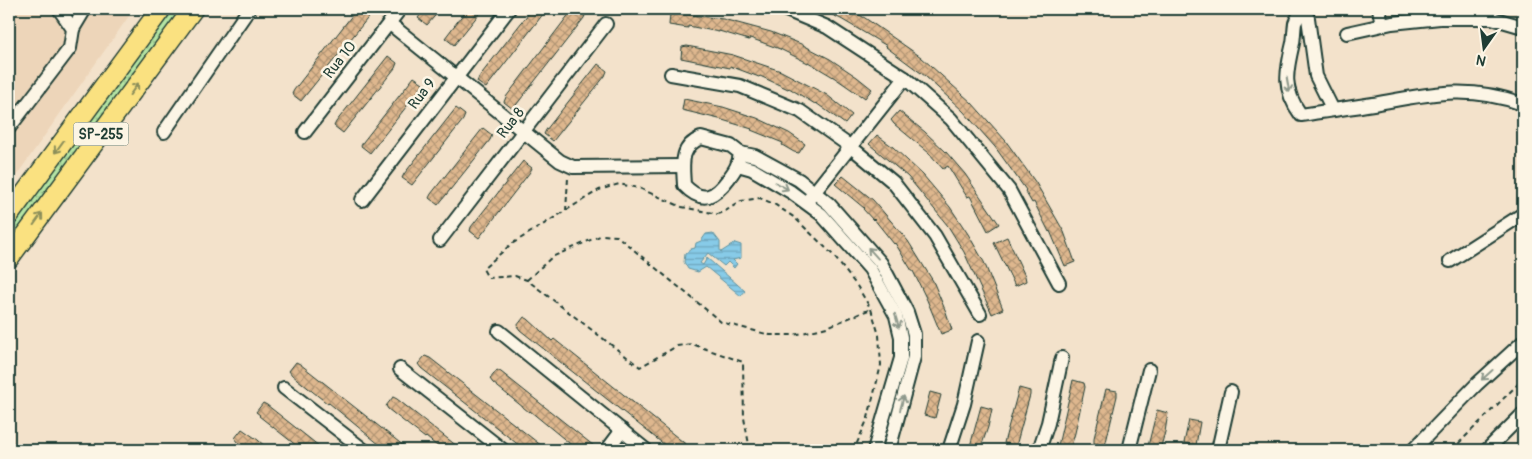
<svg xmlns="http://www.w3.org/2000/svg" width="1532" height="459" font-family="Pangolin,sans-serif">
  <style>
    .built { fill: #edd5b9 }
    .grass { fill: url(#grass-dots); stroke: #6a916c }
    .water { fill: url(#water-rules); stroke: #5d92a0 }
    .building { fill: url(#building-cross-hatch); stroke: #1f3d34 }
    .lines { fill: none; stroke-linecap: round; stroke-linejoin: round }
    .minor-casing { stroke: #1f3d34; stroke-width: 16 }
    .highway-casing { stroke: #1f3d34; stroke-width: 22 }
    .path { stroke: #1f3d34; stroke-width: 2; stroke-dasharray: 5 4; stroke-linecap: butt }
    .minor { stroke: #fcf5e5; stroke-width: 12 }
    .highway { stroke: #fae180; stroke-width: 19 }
    .oneway { stroke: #8e998c }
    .oneway2 { stroke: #8c8f5a }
    .labels { text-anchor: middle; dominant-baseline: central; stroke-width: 5; stroke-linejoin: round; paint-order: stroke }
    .shield { fill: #fcf5e5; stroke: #617469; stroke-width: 1 }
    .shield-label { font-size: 14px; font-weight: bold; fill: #1f3d34 }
    .street-label { font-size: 15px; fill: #1f3d34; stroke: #fcf5e5 }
  </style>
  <defs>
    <pattern id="grass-dots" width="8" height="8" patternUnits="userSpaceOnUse" patternTransform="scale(1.25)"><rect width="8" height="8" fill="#b5e5a4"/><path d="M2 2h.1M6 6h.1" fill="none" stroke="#9bc58e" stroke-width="1.8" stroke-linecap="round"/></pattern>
    <pattern id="water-rules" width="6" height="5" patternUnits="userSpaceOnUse" patternTransform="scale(1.25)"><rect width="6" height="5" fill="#87cbe8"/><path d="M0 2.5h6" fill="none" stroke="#6ea6bd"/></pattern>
    <pattern id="building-cross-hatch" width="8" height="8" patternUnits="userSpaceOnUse" patternTransform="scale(1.25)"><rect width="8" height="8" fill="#deb78e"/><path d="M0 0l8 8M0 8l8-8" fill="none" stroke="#b39675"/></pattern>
  </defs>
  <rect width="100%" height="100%" fill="#f3e2cb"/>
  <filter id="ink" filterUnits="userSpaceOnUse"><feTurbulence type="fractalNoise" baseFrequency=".02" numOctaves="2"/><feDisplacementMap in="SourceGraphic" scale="10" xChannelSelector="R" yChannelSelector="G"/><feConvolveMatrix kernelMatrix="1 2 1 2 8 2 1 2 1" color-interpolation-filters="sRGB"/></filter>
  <g filter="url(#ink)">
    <polygon class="built" points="9,9 134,9 9,186"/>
    <polygon class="grass" points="168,9 184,9 9,245 9,225"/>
    <polygon class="water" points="713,233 720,242 720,250 721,252 735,243 741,245 741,258 733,260 737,264 734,268 728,262 724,266 708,253 700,263 703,265 707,258 745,291 741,296 706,267 698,272 688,269 684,262 685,254 691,249 695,248 696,243 701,241 706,234"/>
    <g class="building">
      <polygon points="357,9 375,9 301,101 292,94 294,90"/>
      <polygon points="425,9 441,9 427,25 418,18"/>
      <polygon points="467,9 483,9 454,45 445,38"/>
      <polygon points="532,9 547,9 486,88 477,82 479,77"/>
      <polygon points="573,9 580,9 586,13 584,18 513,109 504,102 506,97"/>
      <polygon points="820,9 848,9 865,18 921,57 972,103 1005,140 1036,183 1064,232 1075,262 1065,266 1050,231 1049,232 1034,202 1032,203 1025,191 1026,190 995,147 963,111 925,76 886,47 887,46 841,19"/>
      <polygon points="675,13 723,19 771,32 801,44 830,59 857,77 872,89 865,98 861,95 861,96 835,78 808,62 808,63 780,49 750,38 749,40 719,31 719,32 688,26 688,28 669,25 670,14"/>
      <polygon points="687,46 733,55 781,71 827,95 852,115 845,124 816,103 815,104 789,88 788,89 760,76 759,77 730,66 730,68 681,58 682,47"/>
      <polygon points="388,56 397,63 395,68 343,133 334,126 336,122"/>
      <polygon points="598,64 607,71 605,76 553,141 544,134 546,130"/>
      <polygon points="414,77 423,83 421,88 370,153 361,146 363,142"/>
      <polygon points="684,99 723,107 757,118 789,133 805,144 799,153 794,152 782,145 783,143 751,130 752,129 719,119 682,110"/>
      <polygon points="456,108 465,115 463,120 412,185 402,178 404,174"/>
      <polygon points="899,111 925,132 946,152 965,174 999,224 988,231 970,196 967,197 948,166 943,169 929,153 894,124 891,120"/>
      <polygon points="483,128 492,135 490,140 438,205 429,198 431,194"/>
      <polygon points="877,135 893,147 923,175 950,207 968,234 984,262 1003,309 992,314 964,252 948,226 908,177 869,144"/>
      <polygon points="523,161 532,168 530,172 479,238 470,231 471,227"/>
      <polygon points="843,176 873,200 908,241 933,281 946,312 952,330 941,334 927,300 913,271 912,271 895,243 894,244 874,219 873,220 863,209 864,208 835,184"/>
      <polygon points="1007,237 1025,276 1026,281 1015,286 994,243"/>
      <polygon points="524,317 528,319 552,341 554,339 693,450 671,450 520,330 517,326"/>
      <polygon points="425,356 430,358 547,450 525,450 421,368 418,364"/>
      <polygon points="296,362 300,364 409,450 386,450 329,403 328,404 292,375 289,371"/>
      <polygon points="497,370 501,372 599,450 578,450 569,443 530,411 529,412 493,383 490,379"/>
      <polygon points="1073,380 1084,383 1085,387 1075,433 1070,450 1057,450"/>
      <polygon points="1019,388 1030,391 1030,395 1016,446 1004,443 1005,439"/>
      <polygon points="1106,389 1117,391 1117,396 1105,446 1094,443 1094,438"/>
      <polygon points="930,392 941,395 935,418 924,415"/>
      <polygon points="393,397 397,399 462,450 442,450 426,437 425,438 388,409 386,406"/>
      <polygon points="263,403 267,405 324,450 302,450 259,416 260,415 256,412"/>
      <polygon points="981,406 992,409 988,427 980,450 969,450"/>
      <polygon points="1157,410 1168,413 1165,432 1160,450 1147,450"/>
      <polygon points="1189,420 1200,422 1196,445 1184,443"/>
      <polygon points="242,429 258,440 269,450 249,450 238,442 235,438"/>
    </g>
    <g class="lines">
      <defs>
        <g id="minor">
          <polyline points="784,9 827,27 905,78 951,119 1009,190 1059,283"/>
          <path d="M1301 9C1301 14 1297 18 1295 23 1294 30 1294 37 1293 43 1286 72 1282 89 1301 115 1325 111 1349 108 1373 104 1429 94 1467 84 1523 104"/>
          <polyline points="1379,9 1382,25"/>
          <polyline points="1302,11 1308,18 1316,76 1333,110"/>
          <polyline points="389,23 560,161 573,167 683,166"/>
          <polyline points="73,29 85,9"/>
          <polyline points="1347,33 1392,23 1440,18 1492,18 1523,27"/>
          <polyline points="671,74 740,86 800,111 851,147 893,182 935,236 980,314"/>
          <polyline points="9,128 70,48 73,29 59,9"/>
          <polyline points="164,132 249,9"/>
          <polyline points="305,132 400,9"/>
          <path d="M701 138 731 146 740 153C739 164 735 170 729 178 715 197 703 205 684 185 683 165 679 147 701 138Z"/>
          <polyline points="740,153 755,156 799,180 829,204 881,263 907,312 914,334 914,357 889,450"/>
          <polyline points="738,165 752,169 791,192 821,214 870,269 896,316 901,337 901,358 874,450"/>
          <polyline points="809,199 905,78"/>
          <polyline points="362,200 509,9"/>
          <polyline points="440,240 606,24"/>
          <polyline points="1450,261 1523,214"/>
          <polyline points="499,331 646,450"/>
          <polyline points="400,369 503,450"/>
          <polyline points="284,388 364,450"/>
          <polyline points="607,450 622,430"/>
          <polyline points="949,450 964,404 978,341"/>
          <polyline points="1039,450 1048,423 1062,358"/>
          <polyline points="1129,450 1149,370"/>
          <polyline points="1218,450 1231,392"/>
          <polyline points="1413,450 1477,384 1523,342"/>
          <polyline points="1487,450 1523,414"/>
        </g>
        <g id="highway">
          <polyline points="9,215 161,9"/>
          <polyline points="9,258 193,9"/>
        </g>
      </defs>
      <use href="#minor" class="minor-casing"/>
      <use href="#highway" class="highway-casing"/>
      <g class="path">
        <polyline points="566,211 568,178"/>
        <polyline points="527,280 552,257 602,235 617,236 721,322 770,335 794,335 827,327 871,309"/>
        <polyline points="750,450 744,418 743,362 692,344 677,346 640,367 527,280 515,276 488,278 483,269 510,245 599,190 619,184 639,188 682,207 717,214 724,212 741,201 760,198 774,204 795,218 833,255 857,286 871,309 879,335 881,365 868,418 854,450"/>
        <polyline points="1452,450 1523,379"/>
      </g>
      <use href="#minor" class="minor"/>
      <use href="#highway" class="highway"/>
    </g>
    <defs><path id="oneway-shaft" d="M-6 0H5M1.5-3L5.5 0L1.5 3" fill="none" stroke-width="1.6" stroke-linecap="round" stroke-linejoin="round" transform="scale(1.25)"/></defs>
    <g class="oneway">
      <use href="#oneway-shaft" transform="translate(1288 85) rotate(80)"/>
      <use href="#oneway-shaft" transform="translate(782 186) rotate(30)"/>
      <use href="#oneway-shaft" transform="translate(873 253) rotate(-132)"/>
      <use href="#oneway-shaft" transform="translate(897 321) rotate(73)"/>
      <use href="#oneway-shaft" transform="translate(1487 375) rotate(138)"/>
      <use href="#oneway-shaft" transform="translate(902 403) rotate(-75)"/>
    </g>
    <g class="oneway2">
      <use href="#oneway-shaft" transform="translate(134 89) rotate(-54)"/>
      <use href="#oneway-shaft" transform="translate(59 147) rotate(126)"/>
      <use href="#oneway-shaft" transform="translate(38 219) rotate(-54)"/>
    </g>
  </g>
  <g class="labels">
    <rect class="shield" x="73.5" y="122.5" width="55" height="23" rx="4"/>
    <g class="shield-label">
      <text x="101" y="134">SP-255</text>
    </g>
    <g class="street-label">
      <text transform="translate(340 60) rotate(-52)">Rua 10</text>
      <text transform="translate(422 94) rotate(-53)">Rua 9</text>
      <text transform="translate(511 123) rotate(-52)">Rua 8</text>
    </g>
  </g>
  <rect width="1532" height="459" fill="none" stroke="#fcf5e5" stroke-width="30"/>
  <rect x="15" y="15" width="1502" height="429" fill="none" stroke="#1f3d34" stroke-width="2" filter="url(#ink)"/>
  <g transform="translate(1484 48) rotate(194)" stroke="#fcf5e5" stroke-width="4" paint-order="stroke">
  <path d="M0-4L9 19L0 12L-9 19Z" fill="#1f3d34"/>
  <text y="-8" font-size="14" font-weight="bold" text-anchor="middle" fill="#1f3d34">N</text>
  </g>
</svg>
